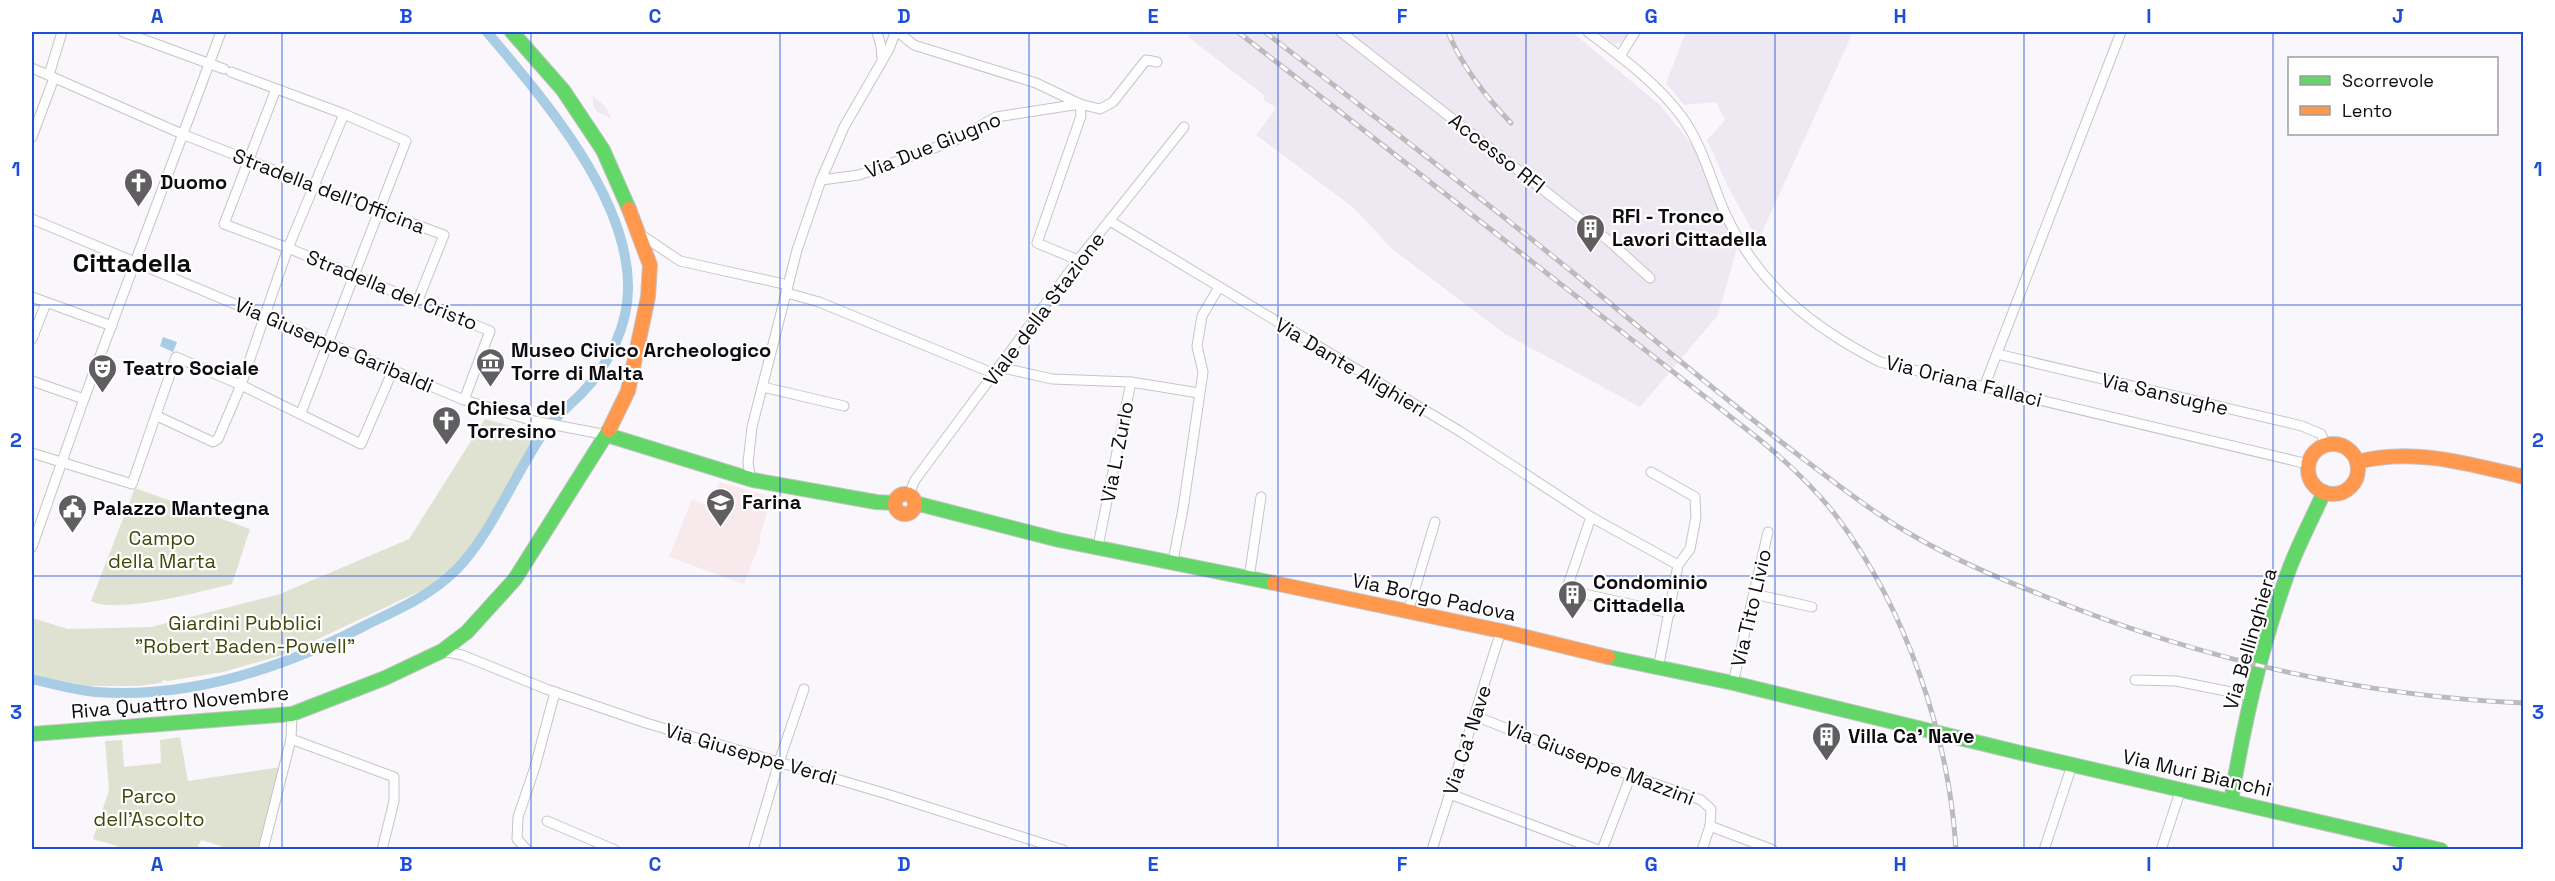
<svg xmlns="http://www.w3.org/2000/svg" width="2555" height="881" font-family="'Space Grotesk',sans-serif">
  <style>
    .commercial { fill: #f7e9ec }
    .built { fill: #eee8f2 }
    .green { fill: #e0e2d1 }
    .water { fill: #a8cce4 }
    .lines { fill: none; stroke-linecap: round; stroke-linejoin: round }
    .canal { stroke: #a8cce4; stroke-width: 10 }
    .street-casing { stroke: #c7c4c8; stroke-width: 11 }
    .fast-casing { stroke: #c7c4c8; stroke-width: 16 }
    .slow-casing { stroke: #c7c4c8; stroke-width: 16 }
    .street { stroke: #fefeff; stroke-width: 9 }
    .fast { stroke: #63d668; stroke-width: 14 }
    .slow { stroke: #ff974d; stroke-width: 14 }
    .rail-casing { stroke: #bcbbbc; stroke-width: 5 }
    .rail { stroke: #fff; stroke-width: 3; stroke-dasharray: 9; stroke-linecap: butt }
    .grid { fill: none; stroke: #1d4ed8; stroke-width: 1.5; stroke-opacity: 0.55 }
    .labels { text-anchor: middle; dominant-baseline: central; stroke-width: 4.5; stroke-linejoin: round; paint-order: stroke }
    .street-label { font-size: 20px; fill: #0d0b0e; stroke: #fff }
    .poi-label { font-size: 20px; font-weight: bold; fill: #0d0b0e; stroke: #fff; text-anchor: start }
    .park-label { font-size: 20px; fill: #414809; stroke: #fff }
    .district-label { font-size: 26px; font-weight: bold; fill: #0d0b0e; stroke: #fff }
    .neatline { fill: none; stroke: #1d4ed8; stroke-width: 2 }
    .grid-label { font-size: 20px; text-anchor: middle; font-weight: bold; fill: #1d4ed8 }
  </style>
  <rect width="100%" height="100%" fill="#faf7fc"/>
  <polygon class="commercial" points="719,482 772,497 759,539 761,540 744,584 669,557 692,499 709,506"/>
  <g class="built">
    <polygon points="1192,32 1572,32 1660,105 1702,157 1741,234 1718,315 1640,407 1505,334 1392,249 1354,208 1256,135 1276,108 1263,99 1265,96 1188,37"/>
    <polygon points="1598,32 1630,32 1625,41 1614,44"/>
    <polygon points="1686,32 1853,32 1758,241 1728,187 1707,140 1725,120 1716,102 1684,105 1666,83"/>
    <polygon points="593,96 605,106 611,118 597,112 593,105"/>
  </g>
  <g class="green">
    <polygon points="485,419 530,431 534,425 542,426 479,534 456,565 431,586 286,654 223,672 168,681 163,680 161,683 138,686 87,686 32,674 32,618 68,629 151,627 280,594 409,539"/>
    <path d="M135 488 250 529 232 584C202 591 116 615 91 601Z"/>
    <polygon points="180,737 188,781 281,767 260,849 230,849 201,840 197,849 127,849 93,839 109,790 105,741 122,740 124,767 161,763 160,740"/>
  </g>
  <polygon class="water" points="163,337 177,342 173,352 160,346"/>
  <g class="lines">
    <path class="canal" d="M32 679C53 684 74 690 96 692 192 699 284 668 368 624 399 609 431 595 456 570 491 535 515 473 544 432 555 417 569 406 582 393 609 365 629 324 628 285 627 195 542 97 487 32"/>
    <defs>
      <g id="street">
        <polyline points="123,32 224,69"/>
        <polyline points="877,32 881,46 882,58"/>
        <polyline points="898,32 914,45 1036,83 1080,104 1100,109 1113,102 1146,60 1157,62"/>
        <polyline points="1341,32 1609,241 1650,278"/>
        <path d="M1588 32C1621 57 1657 83 1682 117 1703 146 1711 181 1725 213 1758 285 1812 327 1880 362L2308 464"/>
        <polyline points="1620,56 1635,32"/>
        <polyline points="32,68 182,134 378,211 444,235 418,300"/>
        <polyline points="231,72 344,114 406,141 301,413"/>
        <polyline points="49,75 62,32"/>
        <polyline points="276,89 224,224 288,248 490,331 464,400"/>
        <polyline points="32,137 54,78"/>
        <polyline points="821,180 859,175 956,140 996,117 1080,104"/>
        <polyline points="32,219 464,400 534,421 607,435"/>
        <polyline points="1110,221 1461,432 1591,517 1678,565"/>
        <polyline points="640,234 680,261 788,285"/>
        <polyline points="1078,260 1037,243 1081,116 1080,104"/>
        <polyline points="787,293 819,302 995,374"/>
        <polyline points="32,297 112,326"/>
        <polyline points="32,339 46,303"/>
        <polyline points="1997,354 2302,426 2321,434 2326,445"/>
        <polyline points="999,367 1052,379 1131,382 1098,546"/>
        <polyline points="32,381 84,399"/>
        <polyline points="1131,382 1199,393"/>
        <polyline points="763,387 844,406"/>
        <polyline points="1984,387 2121,32"/>
        <polyline points="157,416 213,442 218,439 241,385 288,248 344,114"/>
        <polyline points="32,453 132,484 176,357 241,385 361,444 393,370"/>
        <polyline points="1651,472 1695,497 1696,517 1690,549 1678,565 1658,669"/>
        <polyline points="750,475 748,463 752,427 797,250 821,180 844,127 889,49 895,33"/>
        <polyline points="909,494 915,480 1078,260 1184,127"/>
        <polyline points="1591,517 1568,585 1580,593 1670,613"/>
        <polyline points="32,547 84,399 221,32"/>
        <polyline points="1173,561 1183,509 1203,372 1197,346 1202,316 1219,287"/>
        <polyline points="1249,578 1261,497"/>
        <polyline points="1754,594 1812,607"/>
        <polyline points="1408,612 1435,522"/>
        <polyline points="442,651 462,655 546,689 646,723 887,794 1063,850"/>
        <polyline points="2135,680 2176,681 2251,696"/>
        <polyline points="1733,683 1768,532"/>
        <polyline points="1475,716 1576,756 1701,800 1711,809 1710,826 1773,850"/>
        <polyline points="291,739 394,777 394,801 382,850"/>
        <polyline points="1450,794 1598,850"/>
        <polyline points="547,821 615,850"/>
        <polyline points="263,850 291,739 292,714"/>
        <polyline points="527,850 517,839 518,817 535,767 555,692"/>
        <polyline points="753,850 779,762 804,689"/>
        <polyline points="1432,850 1501,631"/>
        <polyline points="1602,850 1631,775"/>
        <polyline points="1702,850 1710,826"/>
        <polyline points="2044,850 2072,765"/>
        <polyline points="2161,850 2181,789"/>
      </g>
      <g id="fast">
        <polyline points="512,32 563,90 603,150 629,209"/>
        <polyline points="607,435 753,480 876,502 894,503"/>
        <polyline points="915,503 1059,540 1274,583"/>
        <polyline points="1608,657 1733,683 2017,752 2441,850"/>
        <polyline points="32,734 292,714 385,678 442,651 467,632 515,579 609,430"/>
        <path d="M2231 801C2244 722 2262 642 2290 567 2300 541 2313 517 2324 492"/>
      </g>
      <g id="slow">
        <polyline points="609,430 628,391 648,297 650,265 629,209"/>
        <circle cx="2333" cy="469" r="25"/>
        <path d="M2357 462C2413 447 2469 464 2524 477"/>
        <circle cx="905" cy="504" r="10"/>
        <polyline points="1274,583 1501,631 1608,657"/>
      </g>
    </defs>
    <use href="#street" class="street-casing"/>
    <use href="#fast" class="fast-casing"/>
    <use href="#slow" class="slow-casing"/>
    <use href="#street" class="street"/>
    <use href="#fast" class="fast"/>
    <use href="#slow" class="slow"/>
    <defs>
      <g id="rail">
        <path d="M1238 32 1759 439C1788 463 1814 487 1837 517 1906 609 1949 735 1956 850"/>
        <path d="M1265 32C1373 116 1483 198 1588 285 1656 341 1723 398 1793 451 1834 482 1874 514 1919 539 1958 561 1998 578 2039 594 2193 657 2357 696 2524 703"/>
        <path d="M1448 32C1462 67 1485 96 1511 123"/>
      </g>
    </defs>
    <use href="#rail" class="rail-casing"/>
    <use href="#rail" class="rail"/>
  </g>
  <path class="grid" d="M282 32V850M531 32V850M780 32V850M1029 32V850M1278 32V850M1526 32V850M1775 32V850M2024 32V850M2273 32V850M32 305H2524M32 576H2524"/>
  <defs>
    <symbol id="church-pin" viewBox="-11 -11 22 30"><path d="M0 17L-7.5 6A9.5 9.5 0 1 1 7.5 6Z" fill="#605e61" stroke="#fff"/><path d="M-1.2-6h2.4v3.5h3.3v2.4h-3.3V6h-2.4V-.1h-3.3v-2.4h3.3Z" fill="#fff"/></symbol>
    <symbol id="building-pin" viewBox="-11 -11 22 30"><path d="M0 17L-7.5 6A9.5 9.5 0 1 1 7.5 6Z" fill="#605e61" stroke="#fff"/><path d="M-4-6H4V6H1V3H-1V6H-4ZM-2.5-4.3h1.7v1.8h-1.7ZM.8-4.3h1.7v1.8H.8ZM-2.5-1h1.7V.8h-1.7ZM.8-1h1.7V.8H.8Z" fill="#fff"/></symbol>
    <symbol id="museum-pin" viewBox="-11 -11 22 30"><path d="M0 17L-7.5 6A9.5 9.5 0 1 1 7.5 6Z" fill="#605e61" stroke="#fff"/><path d="M0-6L6-3V-2H-6V-3ZM-5-1h2V3h-2ZM-1-1h2V3h-2ZM3-1h2V3H3ZM-6 4H6V6H-6Z" fill="#fff"/></symbol>
    <symbol id="theatre-pin" viewBox="-11 -11 22 30"><path d="M0 17L-7.5 6A9.5 9.5 0 1 1 7.5 6Z" fill="#605e61" stroke="#fff"/><path d="M-5-5.5Q0-4 5-5.5V0Q5 5 0 6Q-5 5-5 0ZM-3.3-2.5H-1v1.5H-3.3ZM1-2.5H3.3v1.5H1ZM-2.8 1Q0 5.5 2.8 1Z" fill="#fff"/></symbol>
    <symbol id="school-pin" viewBox="-11 -11 22 30"><path d="M0 17L-7.5 6A9.5 9.5 0 1 1 7.5 6Z" fill="#605e61" stroke="#fff"/><path d="M0-5L7-2L0 1L-7-2ZM-4 1L0 2.5L4 1V4Q0 6-4 4Z" fill="#fff"/></symbol>
    <symbol id="civic-pin" viewBox="-11 -11 22 30"><path d="M0 17L-7.5 6A9.5 9.5 0 1 1 7.5 6Z" fill="#605e61" stroke="#fff"/><path d="M-.6-6.5H3V-4.5H.6V-3L4-1V1h2V6H-6V1h2V-1L-.6-3ZM-1.2 2.5V6h2.4V2.5Z" fill="#fff"/></symbol>
  </defs>
  <g fill-rule="evenodd">
    <use href="#church-pin" x="122" y="166" width="33" height="45"/>
    <use href="#building-pin" x="1574" y="212" width="33" height="45"/>
    <use href="#museum-pin" x="474" y="346" width="33" height="45"/>
    <use href="#theatre-pin" x="86" y="352" width="33" height="45"/>
    <use href="#church-pin" x="430" y="404" width="33" height="45"/>
    <use href="#school-pin" x="704" y="486" width="33" height="45"/>
    <use href="#civic-pin" x="56" y="492" width="33" height="45"/>
    <use href="#building-pin" x="1556" y="578" width="33" height="45"/>
    <use href="#building-pin" x="1810" y="720" width="33" height="45"/>
  </g>
  <g class="labels">
    <g class="street-label">
      <text transform="translate(933 145) rotate(-22)">Via Due Giugno</text>
      <text transform="translate(1497 153) rotate(38)">Accesso RFI</text>
      <text transform="translate(329 191) rotate(21)">Stradella dell'Officina</text>
      <text transform="translate(392 290) rotate(22)">Stradella del Cristo</text>
      <text transform="translate(1044 309) rotate(-53)">Viale della Stazione</text>
      <text transform="translate(334 345) rotate(23)">Via Giuseppe Garibaldi</text>
      <text transform="translate(1351 367) rotate(31)">Via Dante Alighieri</text>
      <text transform="translate(1964 381) rotate(14)">Via Oriana Fallaci</text>
      <text transform="translate(2165 394) rotate(13)">Via Sansughe</text>
      <text transform="translate(1117 452) rotate(-79)">Via L. Zurlo</text>
      <text transform="translate(1434 597) rotate(12)">Via Borgo Padova</text>
      <text transform="translate(1751 608) rotate(-77)">Via Tito Livio</text>
      <text transform="translate(2250 639) rotate(-74)">Via Bellinghiera</text>
      <text transform="translate(180 702) rotate(-5)">Riva Quattro Novembre</text>
      <text transform="translate(1467 740) rotate(-72)">Via Ca' Nave</text>
      <text transform="translate(751 754) rotate(16)">Via Giuseppe Verdi</text>
      <text transform="translate(1600 763) rotate(21)">Via Giuseppe Mazzini</text>
      <text transform="translate(2197 773) rotate(13)">Via Muri Bianchi</text>
    </g>
    <g class="poi-label">
      <text x="160" y="182">Duomo</text>
      <text x="1612" y="216">RFI - Tronco<tspan x="1612" dy="23">Lavori Cittadella</tspan></text>
      <text x="511" y="350">Museo Civico Archeologico<tspan x="511" dy="23">Torre di Malta</tspan></text>
      <text x="123" y="368">Teatro Sociale</text>
      <text x="467" y="408">Chiesa del<tspan x="467" dy="23">Torresino</tspan></text>
      <text x="742" y="502">Farina</text>
      <text x="93" y="508">Palazzo Mantegna</text>
      <text x="1593" y="582">Condominio<tspan x="1593" dy="23">Cittadella</tspan></text>
      <text x="1848" y="736">Villa Ca' Nave</text>
    </g>
    <g class="park-label">
      <text x="162" y="538">Campo<tspan x="162" dy="23">della Marta</tspan></text>
      <text x="245" y="623">Giardini Pubblici<tspan x="245" dy="23">"Robert Baden-Powell"</tspan></text>
      <text x="149" y="796">Parco<tspan x="149" dy="23">dell'Ascolto</tspan></text>
    </g>
    <g class="district-label">
      <text x="132" y="263">Cittadella</text>
    </g>
  </g>
  <rect width="2555" height="881" fill="none" stroke="#ffffff" stroke-width="66"/>
  <rect x="2288" y="57" width="210" height="78" fill="#ffffff" stroke="#9e9d9f" stroke-width="1.5"/>
  <rect x="2300" y="76" width="30" height="9" fill="#63d668" stroke="#9e9d9f" stroke-width="1.5"/>
  <text x="2342" y="87" font-size="18" fill="#0d0b0e">Scorrevole</text>
  <rect x="2300" y="106" width="30" height="9" fill="#ff974d" stroke="#9e9d9f" stroke-width="1.5"/>
  <text x="2342" y="117" font-size="18" fill="#0d0b0e">Lento</text>
  <rect x="33" y="33" width="2489" height="815" class="neatline"/>
  <g class="grid-label">
    <text x="157" y="23">A</text>
    <text x="406" y="23">B</text>
    <text x="655" y="23">C</text>
    <text x="904" y="23">D</text>
    <text x="1153" y="23">E</text>
    <text x="1402" y="23">F</text>
    <text x="1651" y="23">G</text>
    <text x="1900" y="23">H</text>
    <text x="2149" y="23">I</text>
    <text x="2398" y="23">J</text>
    <text x="16" y="176">1</text>
    <text x="2538" y="176">1</text>
    <text x="16" y="447">2</text>
    <text x="2538" y="447">2</text>
    <text x="16" y="719">3</text>
    <text x="2538" y="719">3</text>
    <text x="157" y="871">A</text>
    <text x="406" y="871">B</text>
    <text x="655" y="871">C</text>
    <text x="904" y="871">D</text>
    <text x="1153" y="871">E</text>
    <text x="1402" y="871">F</text>
    <text x="1651" y="871">G</text>
    <text x="1900" y="871">H</text>
    <text x="2149" y="871">I</text>
    <text x="2398" y="871">J</text>
  </g>
</svg>
